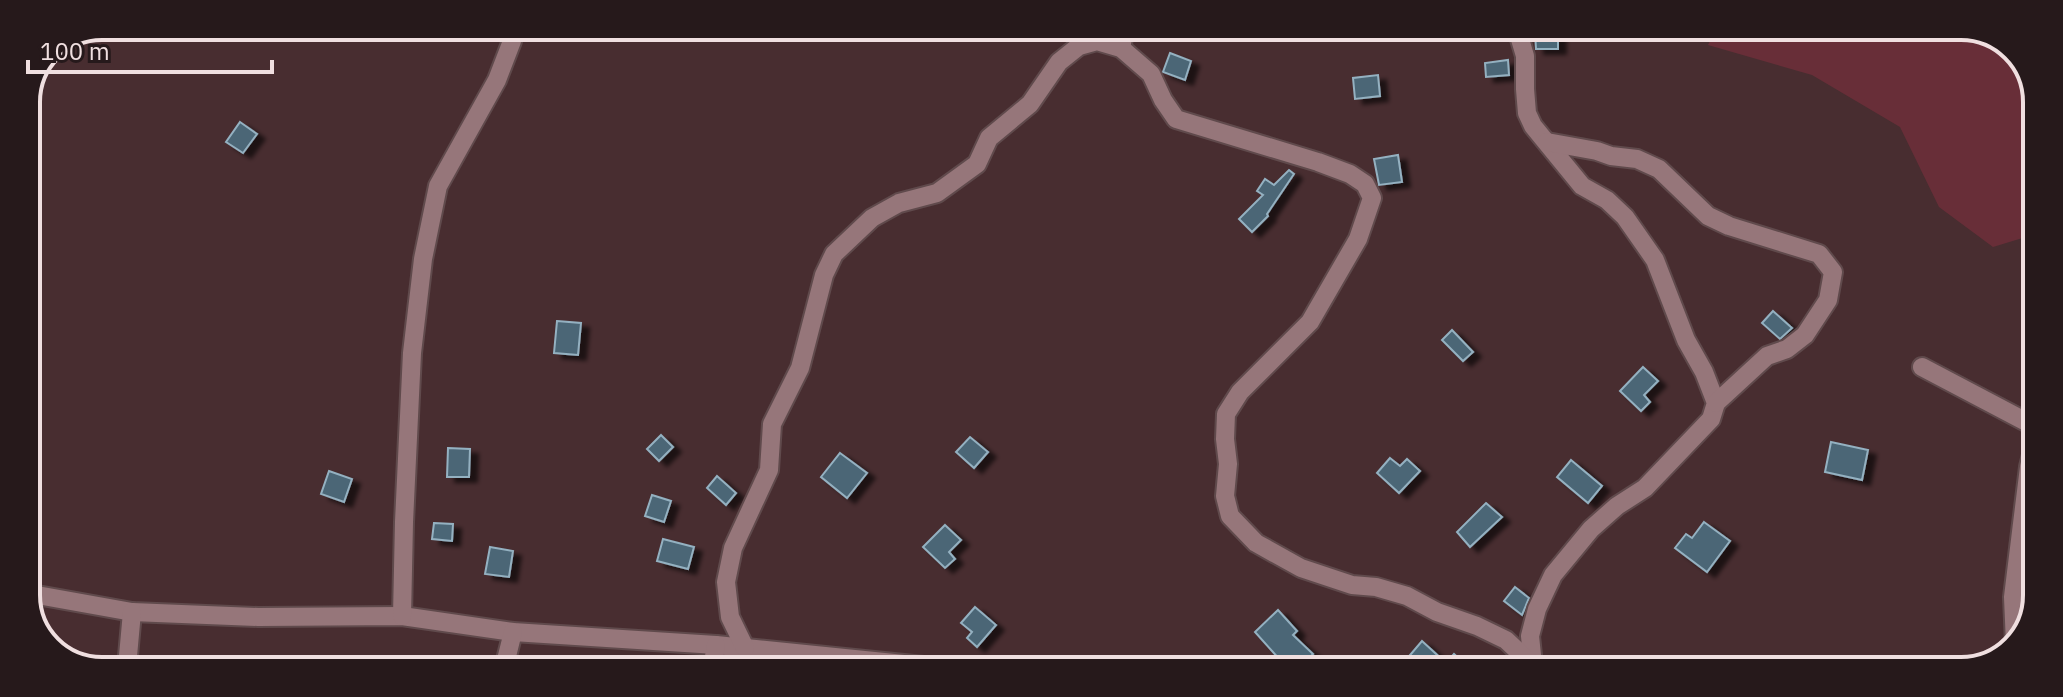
<svg xmlns="http://www.w3.org/2000/svg" width="2063" height="697" font-family="'IBM Plex Sans',sans-serif">
  <style>
    .green { fill: #682e38 }
    .building { fill: #4c6676; stroke: #94b1c1; stroke-width: 2; filter: url(#shadow) }
    .lines { fill: none; stroke-linecap: round; stroke-linejoin: round }
    .minor-casing { stroke: #604a4c; stroke-width: 22 }
    .minor { stroke: #96767a; stroke-width: 18 }
    .rim { fill: none; stroke: #f0dfe0; stroke-width: 4 }
  </style>
  <defs>
    <filter id="shadow"><feDropShadow dx="8" dy="5" stdDeviation="2" flood-color="#0009"/></filter>
  </defs>
  <rect width="100%" height="100%" fill="#482d30"/>
  <polygon class="green" points="1716,29 1985,30 2021,55 2037,96 2036,234 1993,247 1939,207 1900,127 1812,75 1708,45"/>
  <g class="building">
    <polygon points="1535,33 1558,33 1558,49 1536,49"/>
    <polygon points="1170,53 1191,61 1185,80 1163,72"/>
    <polygon points="1508,60 1509,75 1486,77 1485,63"/>
    <polygon points="1378,75 1380,96 1355,99 1353,78"/>
    <polygon points="240,122 257,134 243,153 226,142"/>
    <polygon points="1398,155 1402,182 1379,185 1374,159"/>
    <polygon points="1289,170 1294,174 1267,214 1268,216 1252,232 1239,219 1263,195 1257,191 1265,179 1274,185"/>
    <polygon points="1773,311 1792,328 1780,339 1762,323"/>
    <polygon points="557,321 581,323 578,355 554,353"/>
    <polygon points="1452,330 1473,352 1463,361 1442,340"/>
    <polygon points="1643,367 1658,381 1644,395 1650,402 1641,411 1620,391"/>
    <polygon points="661,435 673,447 659,461 647,449"/>
    <polygon points="970,437 988,452 974,468 956,452"/>
    <polygon points="1831,442 1868,450 1862,480 1825,472"/>
    <polygon points="448,448 470,449 469,477 447,477"/>
    <polygon points="840,453 867,473 847,498 821,477"/>
    <polygon points="1390,458 1400,466 1407,459 1420,471 1399,493 1377,473"/>
    <polygon points="1571,460 1602,486 1588,503 1557,477"/>
    <polygon points="329,471 352,479 344,502 321,494"/>
    <polygon points="717,476 736,493 726,505 707,488"/>
    <polygon points="652,495 671,501 664,522 645,516"/>
    <polygon points="1486,503 1502,517 1470,547 1457,532"/>
    <polygon points="1704,522 1730,541 1707,572 1675,548 1686,534 1692,538"/>
    <polygon points="434,523 453,524 452,541 432,539"/>
    <polygon points="945,525 961,540 949,552 955,559 945,568 923,547"/>
    <polygon points="663,539 694,547 688,569 657,561"/>
    <polygon points="490,547 513,551 509,577 485,574"/>
    <polygon points="1515,587 1529,598 1522,615 1504,601"/>
    <polygon points="975,607 996,625 977,647 967,638 972,632 961,623"/>
    <polygon points="1278,610 1297,631 1293,635 1313,654 1297,670 1289,670 1255,632"/>
    <polygon points="1422,641 1446,663 1454,654 1471,670 1415,670 1405,661"/>
  </g>
  <g class="lines">
    <defs>
      <g id="minor">
        <polyline points="1517,29 1525,56 1525,89 1527,113 1533,126 1582,186 1607,200 1625,217 1655,260 1686,340 1704,372 1716,403 1711,419 1645,488 1617,506 1591,529 1553,575 1537,609 1530,636 1533,665"/>
        <polyline points="1121,48 1125,28"/>
        <polyline points="1547,142 1597,151 1611,156 1637,159 1659,169 1708,216 1729,226 1819,254 1833,272 1828,300 1805,335 1787,349 1767,356 1716,403"/>
        <polyline points="1922,367 2034,426"/>
        <polyline points="26,593 132,612 258,617 402,616 513,632 716,645 953,669"/>
        <polyline points="402,616 404,522 412,353 423,259 438,186 497,80 512,41 509,27"/>
        <polyline points="2015,644 2013,597 2029,467 2034,447"/>
        <polyline points="745,648 730,617 726,582 733,548 769,470 772,424 800,368 824,275 834,254 872,218 899,203 937,193 977,164 989,138 1030,104 1059,62 1079,46 1097,41 1121,48 1151,74 1163,100 1176,119 1318,162 1350,174 1365,184 1372,198 1358,239 1310,322 1240,392 1226,414 1225,439 1228,464 1225,496 1230,516 1256,543 1301,568 1352,585 1376,587 1407,596 1437,612 1477,626 1506,640 1538,670"/>
        <polyline points="127,667 132,612"/>
        <polyline points="504,668 513,632"/>
        <polyline points="712,668 716,645"/>
      </g>
    </defs>
    <use href="#minor" class="minor-casing"/>
    <use href="#minor" class="minor"/>
  </g>
  <path d="M0 0H2063V697H0ZM102 40H1961A62 62 0 0 1 2023 102V595A62 62 0 0 1 1961 657H102A62 62 0 0 1 40 595V102A62 62 0 0 1 102 40Z" fill="#26191b" fill-rule="evenodd"/>
  <path class="rim" d="M102 40H1961A62 62 0 0 1 2023 102V595A62 62 0 0 1 1961 657H102A62 62 0 0 1 40 595V102A62 62 0 0 1 102 40Z"/>
  <path d="M28 60v12h244v-12" fill="none" stroke="#f0dfe0" stroke-width="4"/>
  <text x="40" y="60" font-size="24" fill="#f0dfe0" stroke="#26191b" stroke-width="6" paint-order="stroke">100 m</text>
</svg>
